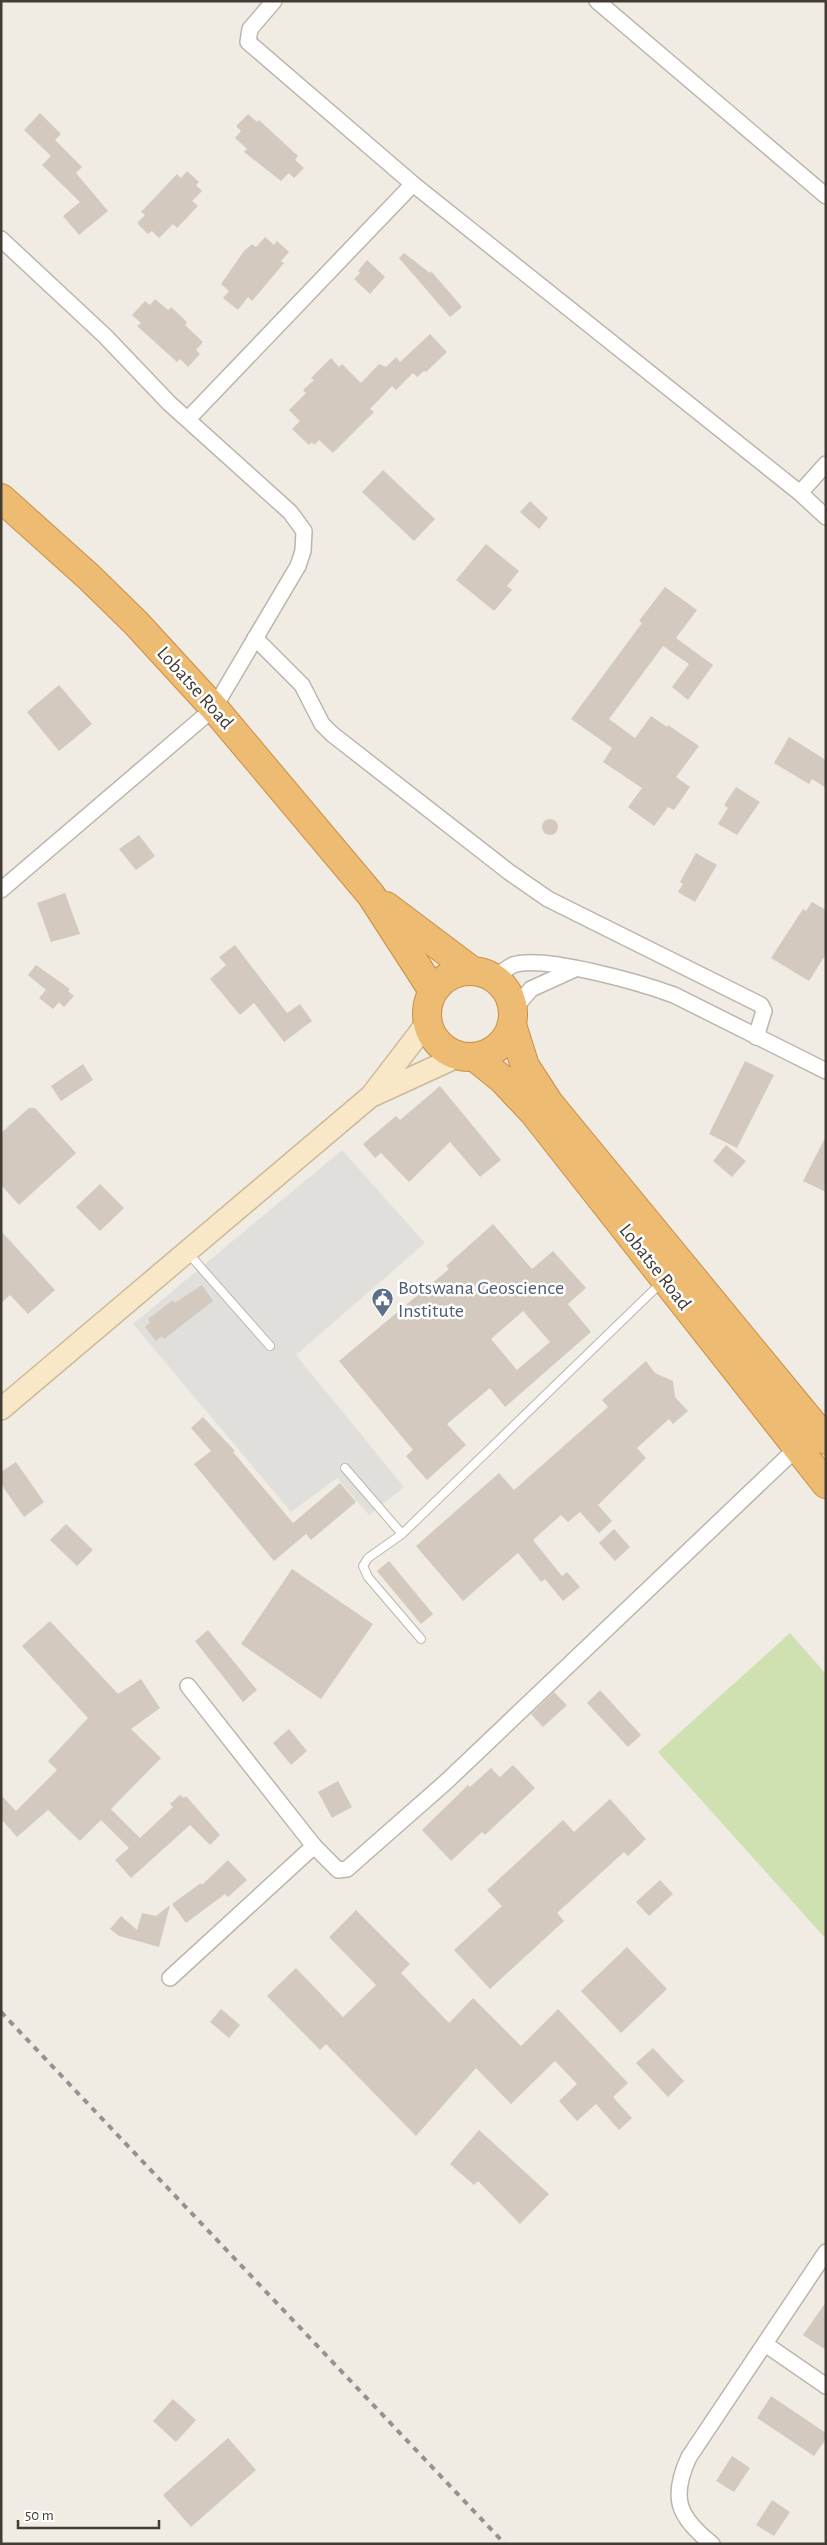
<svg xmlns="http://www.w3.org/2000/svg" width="827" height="2545" font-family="'Alegreya Sans',sans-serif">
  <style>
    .green { fill: #cfe0b1 }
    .parking { fill: #e1dfdc }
    .building { fill: #d3c9be; fill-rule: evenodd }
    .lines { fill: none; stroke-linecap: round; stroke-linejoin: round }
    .lane-casing { stroke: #bdb5ab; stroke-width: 10 }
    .street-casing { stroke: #bdb5ab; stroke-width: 18 }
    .secondary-casing { stroke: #cbba98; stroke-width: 24 }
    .highway-casing { stroke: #cb8e44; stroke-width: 30 }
    .lane { stroke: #fff; stroke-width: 8 }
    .street { stroke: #fff; stroke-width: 15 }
    .secondary { stroke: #f8e8c7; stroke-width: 21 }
    .highway { stroke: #edbb72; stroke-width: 28 }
    .rail { stroke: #939393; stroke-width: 4; stroke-dasharray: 6 6; stroke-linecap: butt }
    .labels { text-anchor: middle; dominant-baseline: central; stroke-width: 5; stroke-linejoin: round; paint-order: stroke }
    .street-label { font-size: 20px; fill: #423c35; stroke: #fff }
    .service-label { font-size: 20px; fill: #4e5e75; stroke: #fff; text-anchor: start }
  </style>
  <rect width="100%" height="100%" fill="#f0ece4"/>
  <polygon class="green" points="790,1633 826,1674 826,1939 658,1752"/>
  <polygon class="parking" points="342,1150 425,1243 296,1355 404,1487 369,1515 337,1478 291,1512 133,1324"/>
  <g class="building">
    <polygon points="40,113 61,134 55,140 82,167 76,173 108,211 79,235 63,216 80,202 42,165 51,156 24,130"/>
    <polygon points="248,114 257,122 259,120 298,156 295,160 304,168 294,178 289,173 281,181 244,152 247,149 235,138 241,131 236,126"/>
    <polygon points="187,171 199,182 196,185 202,191 192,201 198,206 177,228 173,224 159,238 152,231 148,234 137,223 145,215 141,212 177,174 181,178"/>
    <polygon points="265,237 274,245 277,241 289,252 281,261 284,263 252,301 248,297 238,310 223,298 229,291 221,284 244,251 252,244 256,247"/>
    <polygon points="404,253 430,273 431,271 462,307 450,317 399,258"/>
    <polygon points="367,260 385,277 370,294 354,279 360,273 358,271"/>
    <polygon points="155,299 168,310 171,307 187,322 185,325 203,342 196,350 200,354 188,367 180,359 177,362 137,326 141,323 132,315 145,301 150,305"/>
    <polygon points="430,334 447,352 426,372 424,371 417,377 413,373 396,390 392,386 370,409 374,412 333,453 319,440 314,445 312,442 309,445 292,429 300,421 289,410 306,393 303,390 314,380 311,378 331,358 339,367 342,364 361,383 379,364 386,367 396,357 400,362"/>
    <polygon points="383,470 435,519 414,541 362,492"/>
    <polygon points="530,501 548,518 539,529 520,512"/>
    <polygon points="486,544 519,571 507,586 512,590 494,611 456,580"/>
    <polygon points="665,587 697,610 676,638 713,665 688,700 672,687 689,664 663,646 609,719 635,738 651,716 667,727 668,725 699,746 676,777 690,787 674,810 668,807 654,826 628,807 642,788 603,762 612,748 571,719 642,623 639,621"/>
    <polygon points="59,685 92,724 59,751 27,712"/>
    <polygon points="789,737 826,760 826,788 812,779 809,784 774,763"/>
    <polygon points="736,787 760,802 737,835 718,824 728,808 724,805"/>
    <circle cx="550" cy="827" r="8"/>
    <polygon points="139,835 155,856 136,870 119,849"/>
    <polygon points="696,853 717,865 695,902 678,892 683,884 680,882"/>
    <polygon points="65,893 80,934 51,942 37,903"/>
    <polygon points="812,902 826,910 826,954 809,981 771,958 803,909 806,911"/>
    <polygon points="235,945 287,1013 300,1004 312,1021 284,1042 254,1003 240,1015 210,979 226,965 219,957"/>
    <polygon points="36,965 70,989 68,991 74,996 64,1007 59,1002 53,1009 39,998 46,990 28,975"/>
    <polygon points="745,1061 774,1075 737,1148 709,1134"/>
    <polygon points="83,1064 93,1080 61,1101 51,1086"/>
    <polygon points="440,1086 501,1160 480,1177 450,1142 409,1182 381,1153 375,1158 363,1144 396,1116 400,1120"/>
    <polygon points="29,1108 35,1108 76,1153 19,1205 1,1185 1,1133"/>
    <polygon points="826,1136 826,1192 803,1181"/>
    <polygon points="726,1145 746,1161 732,1177 713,1161"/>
    <polygon points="100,1184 124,1208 100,1231 76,1207"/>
    <path d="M493 1224 532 1269 553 1251 586 1288 568 1304 591 1332 505 1407 490 1388 447 1424 466 1445 427 1480 406 1456 413 1450 339 1361 449 1269 446 1266ZM523 1311 550 1342 517 1370 491 1339Z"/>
    <polygon points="1,1231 55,1290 28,1314 10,1295 1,1303"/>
    <polygon points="202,1285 213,1301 164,1339 162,1336 156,1341 145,1327 150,1323 148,1319 173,1300 175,1303"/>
    <polygon points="646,1361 655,1373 673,1381 675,1397 688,1411 673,1424 669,1419 637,1448 646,1458 598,1505 612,1521 599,1533 580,1512 568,1522 561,1515 533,1540 562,1576 567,1572 580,1587 563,1601 545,1579 541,1582 518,1553 463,1601 416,1546 499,1473 514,1490 608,1407 602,1400"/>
    <polygon points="203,1417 235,1451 233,1452 293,1523 340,1483 356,1502 311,1540 306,1534 274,1561 194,1464 211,1451 191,1428"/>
    <polygon points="16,1462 44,1502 24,1517 1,1484 1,1472"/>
    <polygon points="66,1524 93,1550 77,1566 50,1540"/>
    <polygon points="614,1529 630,1547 615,1561 599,1543"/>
    <polygon points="389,1561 433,1614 421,1624 377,1571"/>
    <polygon points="292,1569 373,1624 321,1699 241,1644"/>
    <polygon points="50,1621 118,1694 141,1679 160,1708 131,1729 161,1758 111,1809 140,1838 173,1807 170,1804 180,1795 184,1798 186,1796 220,1835 210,1845 190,1825 131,1878 115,1860 129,1848 101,1820 80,1841 48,1810 17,1837 1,1819 1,1795 16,1811 57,1770 48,1761 88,1718 22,1646"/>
    <polygon points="208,1630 257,1690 243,1702 195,1641"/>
    <polygon points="600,1690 641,1735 628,1747 587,1703"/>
    <polygon points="554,1692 567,1705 543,1727 531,1714"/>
    <polygon points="289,1729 307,1751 291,1765 273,1743"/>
    <polygon points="513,1765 535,1788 485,1835 482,1832 451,1861 422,1830 468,1785 470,1787 491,1768 500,1777"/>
    <polygon points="338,1781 352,1807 332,1818 318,1792"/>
    <polygon points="610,1799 646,1839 628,1856 624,1852 557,1913 564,1921 490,1989 454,1950 502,1906 487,1890 563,1820 574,1832"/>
    <polygon points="228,1860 247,1880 228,1897 225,1894 186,1923 172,1904 201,1883 202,1885"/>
    <polygon points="660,1880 673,1894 649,1916 636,1902"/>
    <polygon points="170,1905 159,1947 119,1936 110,1929 121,1916 137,1930 142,1913 156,1916"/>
    <polygon points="356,1910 410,1964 401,1973 449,2023 473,1998 521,2046 558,2009 628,2083 613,2097 632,2118 619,2130 596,2104 577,2121 559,2101 577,2084 555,2061 511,2104 476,2068 416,2136 326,2044 320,2050 267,1996 296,1968 343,2017 376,1985 329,1937"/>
    <polygon points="627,1947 667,1989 621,2033 581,1991"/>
    <polygon points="221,2009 240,2025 229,2038 210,2022"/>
    <polygon points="653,2048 684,2081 668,2097 636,2063"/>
    <polygon points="479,2130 549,2194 520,2224 478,2181 474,2185 450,2164"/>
    <polygon points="826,2302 826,2350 803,2335"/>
    <polygon points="771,2396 826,2433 826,2439 814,2456 757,2418"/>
    <polygon points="173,2399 196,2420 176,2442 153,2421"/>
    <polygon points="228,2438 256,2470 191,2527 163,2495"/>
    <polygon points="732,2456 750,2468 734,2492 716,2481"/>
    <polygon points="772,2500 790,2512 774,2536 756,2525"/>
  </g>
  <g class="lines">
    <defs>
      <g id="lane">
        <polyline points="188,1253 270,1346"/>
        <polyline points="345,1468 402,1534 662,1282"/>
        <polyline points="402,1534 368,1558 363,1566 368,1577 421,1639"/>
      </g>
      <g id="street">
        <polyline points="274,1 250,29 248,42 413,184 800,493 826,517"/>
        <polyline points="597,1 826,196"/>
        <polyline points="1,239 105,336 169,403 290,512 304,531 303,551 298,566 214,708 1,890"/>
        <polyline points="188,419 413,184"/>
        <polyline points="800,493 826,464"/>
        <polyline points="255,638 302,685 322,724 332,734 509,872 548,899 761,1005 764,1011 756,1037"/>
        <path d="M494 977C500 974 507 968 513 965 542 954 644 984 674 995L826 1071"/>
        <polyline points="513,1010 531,989 575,969"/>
        <polyline points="188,1686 314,1846 338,1870 347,1869 447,1781 801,1444"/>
        <polyline points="170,1978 314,1846"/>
        <polyline points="765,2344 826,2386"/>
        <path d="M712 2544C678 2517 670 2498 689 2457L826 2252"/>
      </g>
      <g id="secondary">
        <polyline points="374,1095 459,1056"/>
        <polyline points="1,1409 371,1096 427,1023"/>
      </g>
      <g id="highway">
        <polyline points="1,498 89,577 136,623 214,708 371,895 433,991"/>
        <polyline points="386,906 471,970"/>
        <circle cx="470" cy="1014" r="43"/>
        <polyline points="512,1025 525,1066 549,1103 826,1440"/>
        <polyline points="476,1058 502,1079 534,1113 826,1484"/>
      </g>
    </defs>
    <use href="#lane" class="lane-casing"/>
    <use href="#street" class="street-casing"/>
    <use href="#secondary" class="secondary-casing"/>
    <use href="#highway" class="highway-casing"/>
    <use href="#lane" class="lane"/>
    <use href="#street" class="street"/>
    <use href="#secondary" class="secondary"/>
    <use href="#highway" class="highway"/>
    <polyline class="rail" points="1,2012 505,2544"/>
  </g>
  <defs>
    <symbol id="civic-pin" viewBox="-11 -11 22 30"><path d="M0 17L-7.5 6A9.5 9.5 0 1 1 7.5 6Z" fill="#5c6f8a" stroke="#fff"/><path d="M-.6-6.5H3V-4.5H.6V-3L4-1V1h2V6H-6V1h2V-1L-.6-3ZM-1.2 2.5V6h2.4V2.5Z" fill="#fff"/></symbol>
  </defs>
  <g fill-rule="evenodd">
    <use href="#civic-pin" x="370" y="1286" width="25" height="34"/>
  </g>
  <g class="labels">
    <g class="street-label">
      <text transform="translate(195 688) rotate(48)">Lobatse Road</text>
      <text transform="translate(655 1267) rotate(52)">Lobatse Road</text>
    </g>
    <g class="service-label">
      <text x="398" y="1288">Botswana Geoscience<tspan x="398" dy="23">Institute</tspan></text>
    </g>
  </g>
  <rect width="827" height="2545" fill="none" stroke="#423c35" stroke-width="5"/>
  <path d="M18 2520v8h141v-8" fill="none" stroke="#423c35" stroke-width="2.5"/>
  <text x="25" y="2520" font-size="15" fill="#423c35" stroke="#ffffff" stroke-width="4" paint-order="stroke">50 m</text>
</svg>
